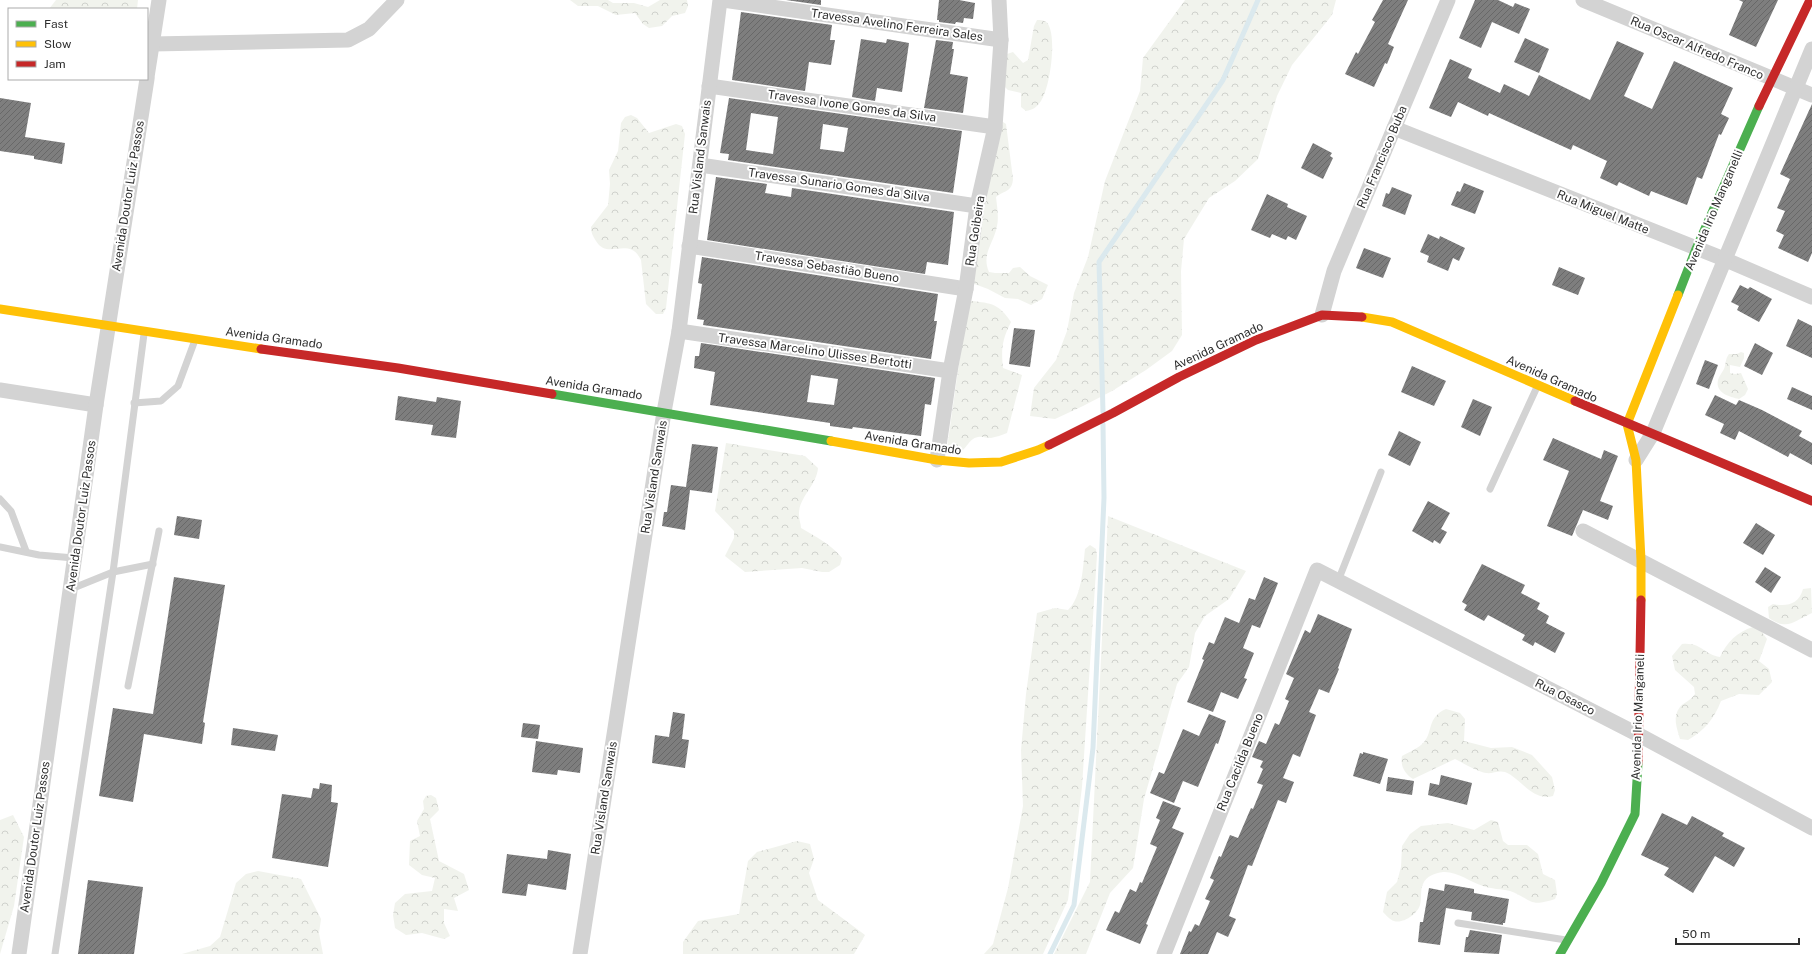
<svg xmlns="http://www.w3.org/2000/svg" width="1812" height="954" font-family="'Public Sans',sans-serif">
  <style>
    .forest { fill: url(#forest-crowns) }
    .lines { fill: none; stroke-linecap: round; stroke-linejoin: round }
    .stream { stroke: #dbe9ee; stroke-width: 5 }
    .building { fill: url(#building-hatch); fill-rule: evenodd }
    .lane { stroke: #d3d3d3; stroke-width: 7 }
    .street { stroke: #d3d3d3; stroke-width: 15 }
    .fast { stroke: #4caf50; stroke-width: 9 }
    .slow { stroke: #ffc107; stroke-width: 9 }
    .jam { stroke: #c62828; stroke-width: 9 }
    .labels { text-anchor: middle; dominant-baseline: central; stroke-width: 4; stroke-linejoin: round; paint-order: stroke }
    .street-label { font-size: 12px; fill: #2e2e2e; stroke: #fff }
  </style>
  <defs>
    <pattern id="forest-crowns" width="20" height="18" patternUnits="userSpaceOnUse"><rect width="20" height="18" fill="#f1f3ed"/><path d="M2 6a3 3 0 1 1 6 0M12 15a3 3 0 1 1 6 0" fill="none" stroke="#cfd1cc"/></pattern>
    <pattern id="building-hatch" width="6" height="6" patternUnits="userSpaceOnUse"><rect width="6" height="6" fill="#7e7e7e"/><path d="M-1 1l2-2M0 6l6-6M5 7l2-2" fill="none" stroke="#686868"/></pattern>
  </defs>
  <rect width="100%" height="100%" fill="#fff"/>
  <g class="forest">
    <polygon points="56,0 138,0 137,9 49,9"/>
    <polygon points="570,0 608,0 613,3 634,3 648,7 660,0 687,0 688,6 685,13 672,16 662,26 649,28 643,24 635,13 616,15 598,6 578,6"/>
    <polygon points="1185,0 1336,0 1332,15 1292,65 1277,96 1258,159 1235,181 1209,198 1184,239 1181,271 1182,335 1172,351 1146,370 1112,391 1083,406 1055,419 1030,416 1034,388 1056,360 1067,331 1074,293 1088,257 1105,181 1140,91 1143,58"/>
    <path d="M1037 20C1040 20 1046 20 1048 24 1057 38 1050 88 1041 101 1037 107 1033 110 1026 111L1021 107V93L1008 90 1003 85 1007 54 1013 52 1023 63 1028 60 1034 26Z"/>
    <path d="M631 115 637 118 649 133 676 124 682 126 685 134 666 308 663 314H656L646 304 641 260C629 235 608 261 596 241 593 236 591 233 591 227L608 205 610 184 609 170 618 151 621 123 625 117Z"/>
    <path d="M1000 120 1006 124 1013 179C1012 192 1005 190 996 197 997 206 999 218 997 226 994 243 981 254 989 272L995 273H1009L1013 268 1020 267 1030 276 1048 285 1042 299 1031 305 1018 299 1005 298 988 289 969 282Z"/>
    <path d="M971 301C992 303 999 304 1011 322 1002 340 1001 349 1003 368L1022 375 1007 433C1002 435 996 437 991 438 987 438 982 436 978 437 965 439 965 462 947 448L967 307Z"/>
    <path d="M1741 352 1744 353V358L1740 367 1730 365V373L1735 374 1741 373 1748 389 1745 395 1739 399C1730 397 1715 393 1718 380 1719 376 1722 373 1724 369 1726 364 1725 359 1729 354H1737Z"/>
    <path d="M726 443 805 456 818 468C817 485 798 498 799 515 799 520 801 524 801 528 816 537 831 544 842 558L840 565 829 572H822L802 568 745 572 725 556 734 538V531L715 511Z"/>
    <polygon points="1108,516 1246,571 1229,599 1205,616 1195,633 1189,667 1177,684 1144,799 1133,868 1110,893 1086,954 1054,954 1090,882"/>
    <path d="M1090 545 1096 549 1097 555 1082 787 1068 900 1043 954H984L993 944 1008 888 1023 806 1021 750 1026 694 1037 613 1055 608 1068 610C1082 597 1083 567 1085 549Z"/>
    <path d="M1811 588 1812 613C1794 621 1788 631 1769 618L1768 607 1773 604C1787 607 1799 604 1803 589Z"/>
    <path d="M1753 627 1762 632 1767 639 1759 661 1769 669 1772 682 1759 695 1739 694 1721 701C1714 719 1705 730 1688 740L1680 739C1677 728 1672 717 1680 707 1683 703 1690 701 1695 694L1694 687 1675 670 1672 656 1682 644C1702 642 1704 655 1720 657 1727 642 1737 632 1753 627Z"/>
    <path d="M1446 709 1460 713 1465 719 1464 741 1491 748 1512 747 1532 755 1552 777 1555 790 1553 796C1532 802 1521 778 1505 772 1498 770 1493 774 1486 773 1478 772 1463 763 1455 759L1413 779C1405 774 1400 766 1402 756 1409 752 1419 748 1424 742 1433 732 1427 717 1446 709Z"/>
    <polygon points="431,795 436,798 439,810 430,819 439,861 464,874 469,890 454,898 458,911 444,909 444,923 450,936 444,939 422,933 406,935 395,928 393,915 395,903 405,894 432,891 435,878 422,875 409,865 410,841 420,836 417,821 424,809 423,801 426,796"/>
    <polygon points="13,815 24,837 14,906 0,954 0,820"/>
    <path d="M1491 820 1498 822 1503 841 1508 845H1527L1538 854 1543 874 1555 880 1557 894 1555 899C1528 908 1532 899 1510 891 1501 889 1491 889 1483 886 1470 882 1457 871 1443 872 1435 873 1426 876 1423 884 1420 890 1422 898 1420 905 1418 913 1404 924 1394 921 1390 920 1386 915 1383 912L1387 892 1397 882 1401 867 1402 846 1410 834 1421 826 1448 823 1474 830Z"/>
    <polygon points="797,841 810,844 814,859 809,873 818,900 865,935 854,954 683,954 683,942 698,921 739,914 748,861 757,852"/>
    <polygon points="258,871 301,879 321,919 319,933 323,954 182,954 210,946 220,937 236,883 246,874"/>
  </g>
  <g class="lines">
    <g class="stream">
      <polyline points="1103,412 1099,262 1223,80 1258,0"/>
      <polyline points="1050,954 1074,905 1093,748 1104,498 1103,424"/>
    </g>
  </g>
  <g class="building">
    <polygon points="786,0 821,0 821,5"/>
    <polygon points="939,0 959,0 975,3 973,19 964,18 963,23 956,22 955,24 939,22 939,20 937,20"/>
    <polygon points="1383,0 1408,0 1388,44 1394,47 1387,64 1385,63 1374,87 1345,74 1356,52 1358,54 1375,22 1372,20"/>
    <polygon points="1475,0 1498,0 1513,7 1515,3 1530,9 1519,34 1492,22 1481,48 1459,38"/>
    <polygon points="1739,0 1778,0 1756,47 1729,35 1743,2"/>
    <polygon points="741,12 832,25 830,40 835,40 831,65 809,62 805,91 732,80"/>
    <polygon points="1525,38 1549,49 1539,73 1514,62"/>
    <polygon points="861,39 886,43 887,39 909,43 902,92 877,88 875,101 852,97"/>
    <polygon points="936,40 953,42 952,49 954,49 950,74 968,77 963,113 924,108"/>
    <polygon points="1617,41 1644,53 1624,96 1652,109 1674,61 1733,88 1721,114 1729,118 1721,135 1719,134 1702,179 1697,177 1687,205 1651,191 1649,196 1619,182 1617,186 1600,178 1607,161 1573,145 1571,150 1489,113 1488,116 1458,102 1451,117 1429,108 1450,59 1472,69 1468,78 1500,93 1504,84 1529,96 1539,75 1590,100"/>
    <polygon points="0,98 31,103 25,137 65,143 62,164 34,159 34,156 0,151"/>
    <path d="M729 98 962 131 953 193 728 160 729 154 720 153ZM751 113 778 117 773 154 746 150ZM823 124 848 128 844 152 820 149Z"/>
    <polygon points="1812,104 1812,253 1808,262 1778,248 1784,235 1776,231 1785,211 1777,208 1790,179 1780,174"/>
    <polygon points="1313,143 1332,153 1330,156 1333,158 1323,179 1301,168"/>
    <polygon points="716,177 767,184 765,193 791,197 792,188 954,212 948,265 927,262 925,274 707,240"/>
    <polygon points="1464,183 1484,191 1475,214 1451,205 1457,191 1460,192"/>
    <polygon points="1392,187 1412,195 1405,215 1382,206 1386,193 1389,194"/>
    <polygon points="1267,194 1288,204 1287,207 1307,216 1296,240 1288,236 1286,240 1272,234 1270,238 1251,230"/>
    <polygon points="1428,234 1439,239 1440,236 1465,248 1459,261 1453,258 1448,271 1427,262 1429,256 1420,252"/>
    <polygon points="1364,248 1391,258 1383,278 1356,268"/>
    <polygon points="702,257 938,294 934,321 937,321 931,359 703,325 704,320 697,319 702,284 698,283"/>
    <polygon points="1559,267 1585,278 1578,295 1552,285"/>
    <polygon points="1740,285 1748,289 1750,287 1772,299 1759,322 1737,310 1739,306 1731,302"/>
    <polygon points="1798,319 1812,326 1812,358 1786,346"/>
    <polygon points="1014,328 1035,330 1030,367 1009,364"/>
    <path d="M701 343 935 378 931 405 925 404 921 436 853 427 852 429 830 426V423L710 405 715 372 694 368 695 356H699ZM811 375 838 379 834 405 807 402Z"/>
    <polygon points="1755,343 1773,353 1762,375 1744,366"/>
    <polygon points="1705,360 1718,365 1709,389 1696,384"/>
    <polygon points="1412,366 1446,381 1434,406 1401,392"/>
    <polygon points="1792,387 1812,396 1812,410 1787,399"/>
    <polygon points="1715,395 1736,405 1739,400 1762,410 1802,431 1799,436 1812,443 1812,465 1790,453 1788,457 1739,431 1735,440 1720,433 1724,424 1705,415"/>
    <polygon points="398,396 436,402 437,397 461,401 456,438 431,435 433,425 395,420"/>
    <polygon points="1473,399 1492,407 1480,436 1461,427"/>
    <polygon points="1399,431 1421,442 1410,466 1388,455"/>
    <polygon points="1553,438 1601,459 1604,450 1618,456 1600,501 1613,506 1608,520 1583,510 1572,536 1547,526 1569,471 1543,460"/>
    <polygon points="692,444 718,447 712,493 690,490 685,530 662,526 664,512 667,512 671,485 686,487"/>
    <polygon points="1428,501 1450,513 1441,529 1447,532 1440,544 1434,540 1433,543 1412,531"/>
    <polygon points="177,516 202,520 199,539 174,535"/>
    <polygon points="1756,523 1775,535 1763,555 1743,543"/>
    <polygon points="1482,564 1525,585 1521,593 1540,603 1537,609 1549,616 1546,623 1565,633 1555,653 1535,642 1533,646 1522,640 1525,635 1488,615 1484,621 1464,610 1467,605 1462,602"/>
    <polygon points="1765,567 1781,577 1771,593 1755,582"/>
    <polygon points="174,577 225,585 203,722 205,723 202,744 144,734 133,802 99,796 113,708 153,714"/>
    <polygon points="1264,577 1278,583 1260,628 1252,625 1243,648 1254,653 1244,678 1247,679 1238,699 1221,692 1213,712 1187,702 1204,660 1202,659 1209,642 1214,644 1225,617 1239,623 1249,598 1255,600"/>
    <polygon points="1318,614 1352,629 1338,668 1339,669 1329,693 1319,689 1309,712 1316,715 1300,757 1293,754 1283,778 1294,782 1286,803 1278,800 1252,866 1248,865 1229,916 1236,919 1228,937 1217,932 1208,954 1180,954 1189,931 1191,932 1195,924 1199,926 1210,901 1205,899 1214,880 1210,878 1219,856 1221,857 1230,835 1238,838 1251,808 1253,809 1263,785 1257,783 1263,769 1260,767 1263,761 1252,757 1259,741 1266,744 1275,723 1279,725 1289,701 1285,699 1294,678 1286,674 1305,630 1310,633"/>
    <polygon points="673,712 685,714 682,739 689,740 685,768 652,763 655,735 669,737"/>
    <polygon points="1209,714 1226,721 1218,744 1216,743 1198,787 1183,781 1174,803 1150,793 1159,772 1164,774 1183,729 1199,736"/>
    <polygon points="523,723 540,725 538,739 521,737"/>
    <polygon points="233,728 278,735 275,751 231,745"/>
    <polygon points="536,741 583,748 580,773 558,770 557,775 532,772"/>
    <polygon points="1363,752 1388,759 1380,784 1353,776 1360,753 1363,754"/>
    <polygon points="1441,775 1472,783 1467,805 1428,795 1430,783 1439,785"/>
    <polygon points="1388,777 1414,781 1412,795 1386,791"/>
    <polygon points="320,783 332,785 331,802 338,803 328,867 272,858 282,794 311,798 313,788 319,789"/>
    <polygon points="1163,801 1181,808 1172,828 1184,833 1146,924 1148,925 1140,944 1106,930 1115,911 1119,913 1130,889 1136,892 1140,882 1142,883 1157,847 1150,844 1160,820 1156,818"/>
    <polygon points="1662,813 1687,825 1692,816 1724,833 1722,836 1745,848 1734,867 1715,856 1693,893 1664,875 1669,868 1641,855"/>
    <polygon points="548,850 571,854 566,890 528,884 526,896 502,893 507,854 547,859"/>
    <polygon points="88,880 143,887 134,954 78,954"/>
    <polygon points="1445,884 1474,889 1474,893 1509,899 1505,923 1503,923 1503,925 1471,920 1472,912 1446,908 1440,945 1418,942 1420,922 1423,922 1429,888 1444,891"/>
    <polygon points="1470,930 1502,935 1499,954 1464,952 1466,937 1468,937"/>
  </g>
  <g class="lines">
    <g class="lane">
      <polyline points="134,403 161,401 178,386 195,340"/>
      <polyline points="1490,489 1537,387"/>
      <polyline points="0,499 11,511 26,551"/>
      <polyline points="0,547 39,555 74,558"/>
      <polyline points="1338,581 1381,472"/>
      <polyline points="71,589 113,572 153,564"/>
      <polyline points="128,686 159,531"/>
      <polyline points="1458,923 1566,940"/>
      <polyline points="55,954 113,572 144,334"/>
    </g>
    <g class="street">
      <polyline points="723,0 1001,40"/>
      <polyline points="1583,0 1812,95"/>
      <polyline points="152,44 348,40 369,29 397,0"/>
      <polyline points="147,77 159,0"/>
      <polyline points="709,86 995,127"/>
      <polyline points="1394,128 1724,259 1812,297"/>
      <polyline points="700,165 977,206"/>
      <polyline points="689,246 966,289"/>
      <polyline points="1322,315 1334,271 1448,0"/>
      <polyline points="679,331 950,371"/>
      <polyline points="0,390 96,405"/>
      <polyline points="937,460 950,371 966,289 977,206 995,127 1001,40 999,0"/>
      <polyline points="1636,460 1653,433 1812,49"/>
      <polyline points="1583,531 1812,650"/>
      <polyline points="19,954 96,405 147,79"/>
      <polyline points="580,954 664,412 679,331 720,0"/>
      <polyline points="1164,954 1317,570 1639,735 1812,828"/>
    </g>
    <g class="fast">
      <polyline points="1678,295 1696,249 1759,106"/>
      <polyline points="552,394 831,441"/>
      <polyline points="1560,954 1601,883 1635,814 1638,763"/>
    </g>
    <g class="slow">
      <polyline points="0,309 261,349"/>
      <polyline points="1362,317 1392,322 1575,401"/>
      <polyline points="831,441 937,460 969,463 1001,462 1038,450 1049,445"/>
      <polyline points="1641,600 1641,560 1636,460 1627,424 1678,295"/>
    </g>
    <g class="jam">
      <polyline points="1759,106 1810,0"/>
      <polyline points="261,349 398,368 552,394"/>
      <polyline points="1575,401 1812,501"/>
      <polyline points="1049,445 1113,413 1179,377 1256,340 1322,315 1362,317"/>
      <polyline points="1638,763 1641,600"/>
    </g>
  </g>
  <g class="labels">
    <g class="street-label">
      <text transform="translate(897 25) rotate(8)">Travessa Avelino Ferreira Sales</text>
      <text transform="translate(1697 48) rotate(23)">Rua Oscar Alfredo Franco</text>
      <text transform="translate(852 106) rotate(8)">Travessa Ivone Gomes da Silva</text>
      <text transform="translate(700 157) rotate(-83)">Rua Visland Sanwais</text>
      <text transform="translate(1382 157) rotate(-67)">Rua Francisco Buba</text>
      <text transform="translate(839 185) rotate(8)">Travessa Sunario Gomes da Silva</text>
      <text transform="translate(128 196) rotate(-81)">Avenida Doutor Luiz Passos</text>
      <text transform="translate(1714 210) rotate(-67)">Avenida Irio Manganelli</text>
      <text transform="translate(1603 212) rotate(22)">Rua Miguel Matte</text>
      <text transform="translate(975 231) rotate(-81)">Rua Goibeira</text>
      <text transform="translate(827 267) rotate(9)">Travessa Sebastião Bueno</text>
      <text transform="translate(274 338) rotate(8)">Avenida Gramado</text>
      <text transform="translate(1218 346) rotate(-25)">Avenida Gramado</text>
      <text transform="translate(815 351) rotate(8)">Travessa Marcelino Ulisses Bertotti</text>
      <text transform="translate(1552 379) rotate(24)">Avenida Gramado</text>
      <text transform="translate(594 388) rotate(9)">Avenida Gramado</text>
      <text transform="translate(913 443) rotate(9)">Avenida Gramado</text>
      <text transform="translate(654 477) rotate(-81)">Rua Visland Sanwais</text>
      <text transform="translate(81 516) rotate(-82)">Avenida Doutor Luiz Passos</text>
      <text transform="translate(1565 697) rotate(27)">Rua Osasco</text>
      <text transform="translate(1638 717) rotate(-88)">Avenida Irio Manganeli</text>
      <text transform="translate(1240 762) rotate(-68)">Rua Cacilda Bueno</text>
      <text transform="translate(604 798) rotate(-81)">Rua Visland Sanwais</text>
      <text transform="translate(35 837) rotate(-82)">Avenida Doutor Luiz Passos</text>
    </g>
  </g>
  <rect x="8" y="8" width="140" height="72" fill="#ffffff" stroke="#ababab"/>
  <rect x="16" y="21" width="20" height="6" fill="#4caf50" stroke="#ababab"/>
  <text x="44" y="28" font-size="12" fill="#2e2e2e">Fast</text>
  <rect x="16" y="41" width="20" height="6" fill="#ffc107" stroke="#ababab"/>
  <text x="44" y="48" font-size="12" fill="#2e2e2e">Slow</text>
  <rect x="16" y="61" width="20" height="6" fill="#c62828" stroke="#ababab"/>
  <text x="44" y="68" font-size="12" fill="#2e2e2e">Jam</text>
  <path d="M1676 938v6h123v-6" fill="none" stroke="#2e2e2e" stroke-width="2"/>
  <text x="1682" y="938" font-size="12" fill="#2e2e2e" stroke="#ffffff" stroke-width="3" paint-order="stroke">50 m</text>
</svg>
